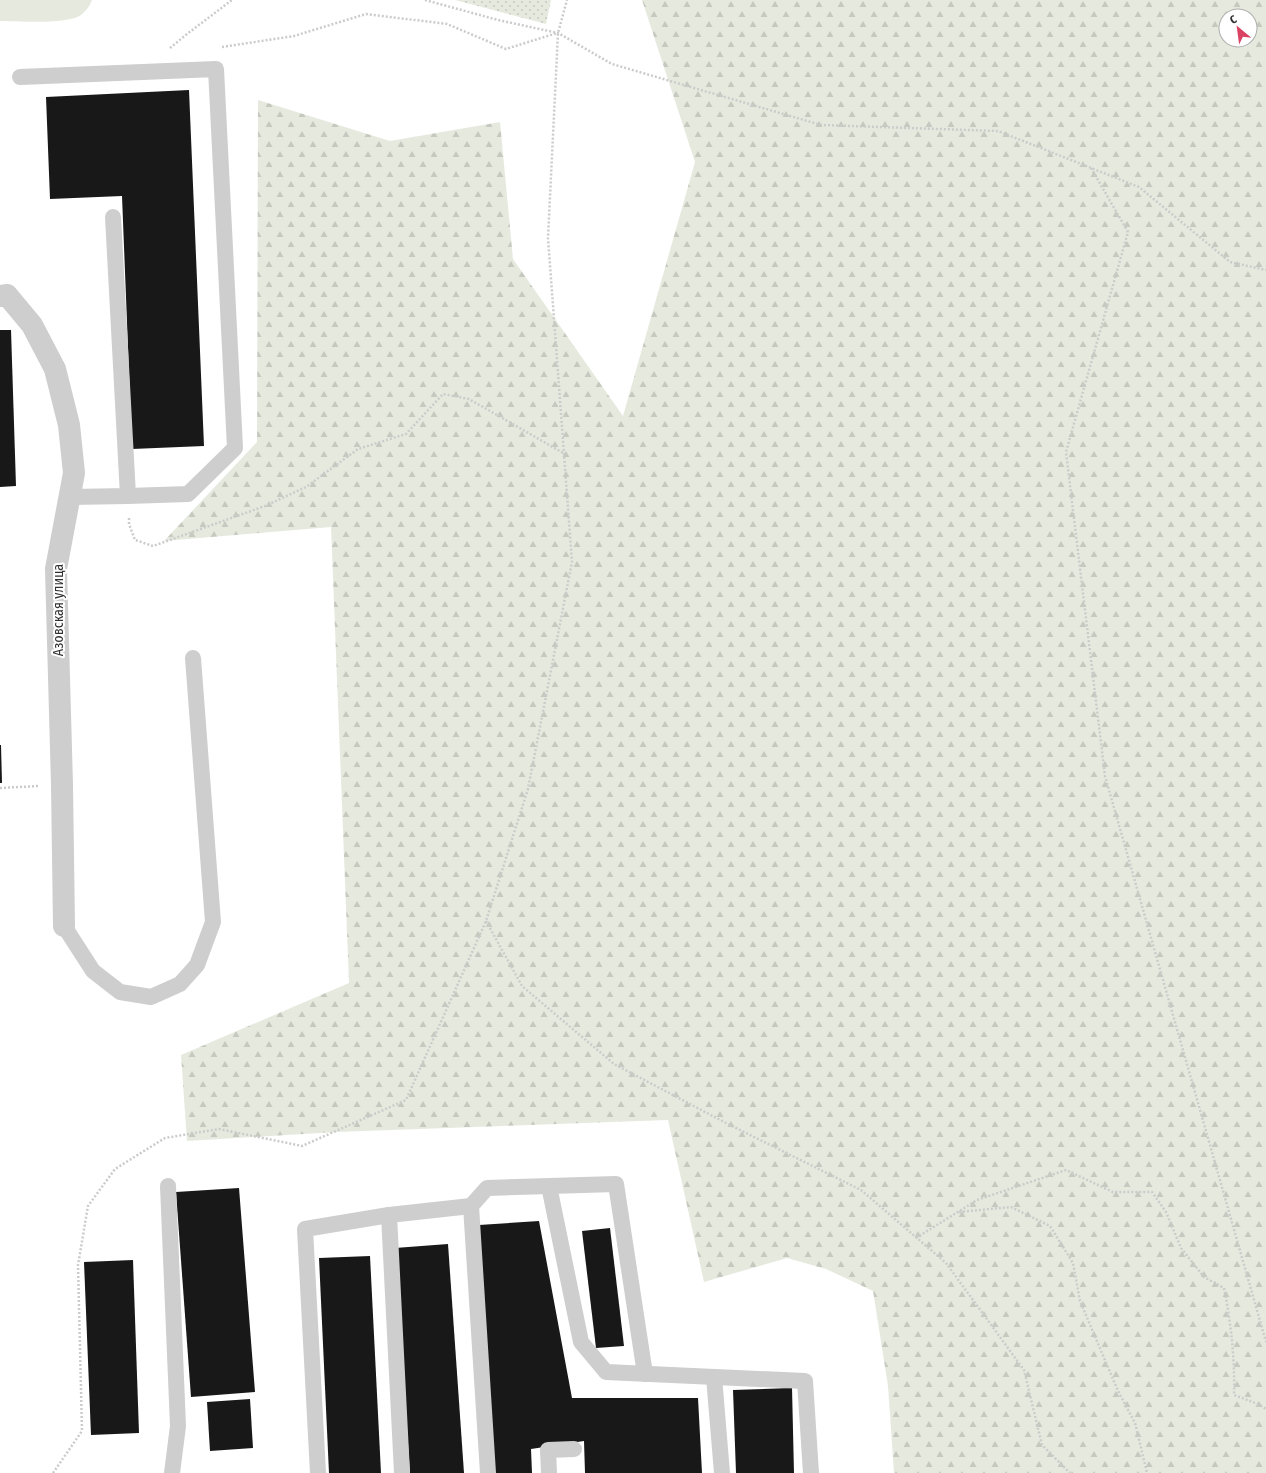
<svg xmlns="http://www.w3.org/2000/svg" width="1266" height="1473" font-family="'Fira Sans Condensed',sans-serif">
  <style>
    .green { fill: url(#green-dots) }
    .forest { fill: url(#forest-firs); fill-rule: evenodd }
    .pitch { fill: #e6eade }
    .building { fill: #181818 }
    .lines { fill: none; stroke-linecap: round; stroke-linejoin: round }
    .path { stroke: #cbcbcb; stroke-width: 2.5; stroke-dasharray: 2 2; stroke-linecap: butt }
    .service { stroke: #cecece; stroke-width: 16 }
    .minor { stroke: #cecece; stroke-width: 22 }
    .labels { text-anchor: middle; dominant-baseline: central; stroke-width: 4; stroke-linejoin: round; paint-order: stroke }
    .street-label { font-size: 14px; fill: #313131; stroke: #fff }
  </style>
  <defs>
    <pattern id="green-dots" width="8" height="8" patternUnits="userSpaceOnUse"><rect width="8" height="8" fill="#e6eade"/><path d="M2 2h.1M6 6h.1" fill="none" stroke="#c6c9bf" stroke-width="1.8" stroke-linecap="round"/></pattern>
    <pattern id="forest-firs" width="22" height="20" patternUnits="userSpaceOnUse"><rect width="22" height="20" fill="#e6eade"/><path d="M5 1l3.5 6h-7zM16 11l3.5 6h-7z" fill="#c6c9bf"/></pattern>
  </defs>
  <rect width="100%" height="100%" fill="#fff"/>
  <polygon class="green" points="455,0 551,0 546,24"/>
  <path class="forest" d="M642 0H1266V1473H894L888 1386 873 1291 826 1269 787 1258 704 1282 668 1120 336 1132 187 1141 181 1055 349 983 331 527 164 541 257 442 258 100 390 141 500 122 513 259 623 416 695 162ZM1226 16H1250V40H1226Z"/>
  <path class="pitch" d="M0 0H92C90 6 86 11 81 15 66 25 19 21 0 21Z"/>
  <g class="building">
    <polygon points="189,90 204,446 132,449 122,196 50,199 46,97"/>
    <polygon points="0,330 11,330 16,486 0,487"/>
    <polygon points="0,745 1,745 2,783 0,783"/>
    <polygon points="239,1188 255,1392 191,1397 176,1192"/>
    <polygon points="539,1221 572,1398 698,1398 702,1473 585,1473 584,1441 531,1449 532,1473 494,1473 479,1225"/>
    <polygon points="610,1228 624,1346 596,1348 582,1231"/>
    <polygon points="448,1244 464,1473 410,1473 395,1248"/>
    <polygon points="370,1256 381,1473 329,1473 319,1258"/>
    <polygon points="133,1260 139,1433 91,1435 84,1262"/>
    <polygon points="792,1388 794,1473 736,1473 733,1390"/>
    <polygon points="250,1399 253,1448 210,1451 207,1402"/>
  </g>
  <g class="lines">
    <g class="path">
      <polyline points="425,0 498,20 558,33 612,64 821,125 998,131 1139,187 1230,262 1266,270"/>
      <polyline points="222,47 294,36 366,14 447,24 506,49 557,33"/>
      <polyline points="170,48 187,34 232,0"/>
      <polyline points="1091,168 1128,232 1066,452 1105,776 1266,1342"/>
      <polyline points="129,518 129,524 135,540 153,546 265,506 306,487 358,449 406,434 443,394 469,399 565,454"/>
      <polyline points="0,788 38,786"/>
      <polyline points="486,921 522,986 614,1064 726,1123 861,1190 946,1263 1024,1370 1042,1445 1070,1473"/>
      <polyline points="959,1212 1011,1207 1050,1226 1073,1263 1080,1301 1118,1391 1135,1423 1147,1473"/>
      <path d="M916 1238 977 1200 1066 1170 1113 1192H1152L1166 1212 1181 1248 1204 1277 1224 1288C1231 1323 1235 1359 1234 1395L1258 1404 1266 1409"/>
      <polyline points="53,1473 82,1431 78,1265 88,1206 115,1169 165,1138 219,1129 302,1146 406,1100 486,921 528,789 572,562 548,238 558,33 567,0"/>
    </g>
    <g class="service">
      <polyline points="20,77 216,69 235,448 188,494 128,496"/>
      <polyline points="70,497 128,496 113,217"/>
      <polyline points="64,926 93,971 120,992 151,997 180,984 197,965 213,922 193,658"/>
      <polyline points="168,1186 178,1426 172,1473"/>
      <polyline points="549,1186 581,1342 606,1372 805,1381 811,1473"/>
      <polyline points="389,1215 402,1473"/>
      <polyline points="714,1377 722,1473"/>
      <polyline points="318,1473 305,1229 389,1215 471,1206"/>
      <polyline points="488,1473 471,1206 487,1188 616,1184 645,1374"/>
      <polyline points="549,1473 548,1450 574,1449"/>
    </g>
    <polyline class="minor" points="0,296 7,295 32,325 55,369 69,425 74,473 56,569 62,785 64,926"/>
  </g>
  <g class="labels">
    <g class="street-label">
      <text transform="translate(58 610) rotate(-90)">Азовская улица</text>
    </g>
  </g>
  <g transform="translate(1238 28) rotate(331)"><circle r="19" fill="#ffffff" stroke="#adadad"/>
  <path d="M0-3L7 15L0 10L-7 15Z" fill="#d94361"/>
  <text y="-6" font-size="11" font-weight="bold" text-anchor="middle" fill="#313131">С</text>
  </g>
</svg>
